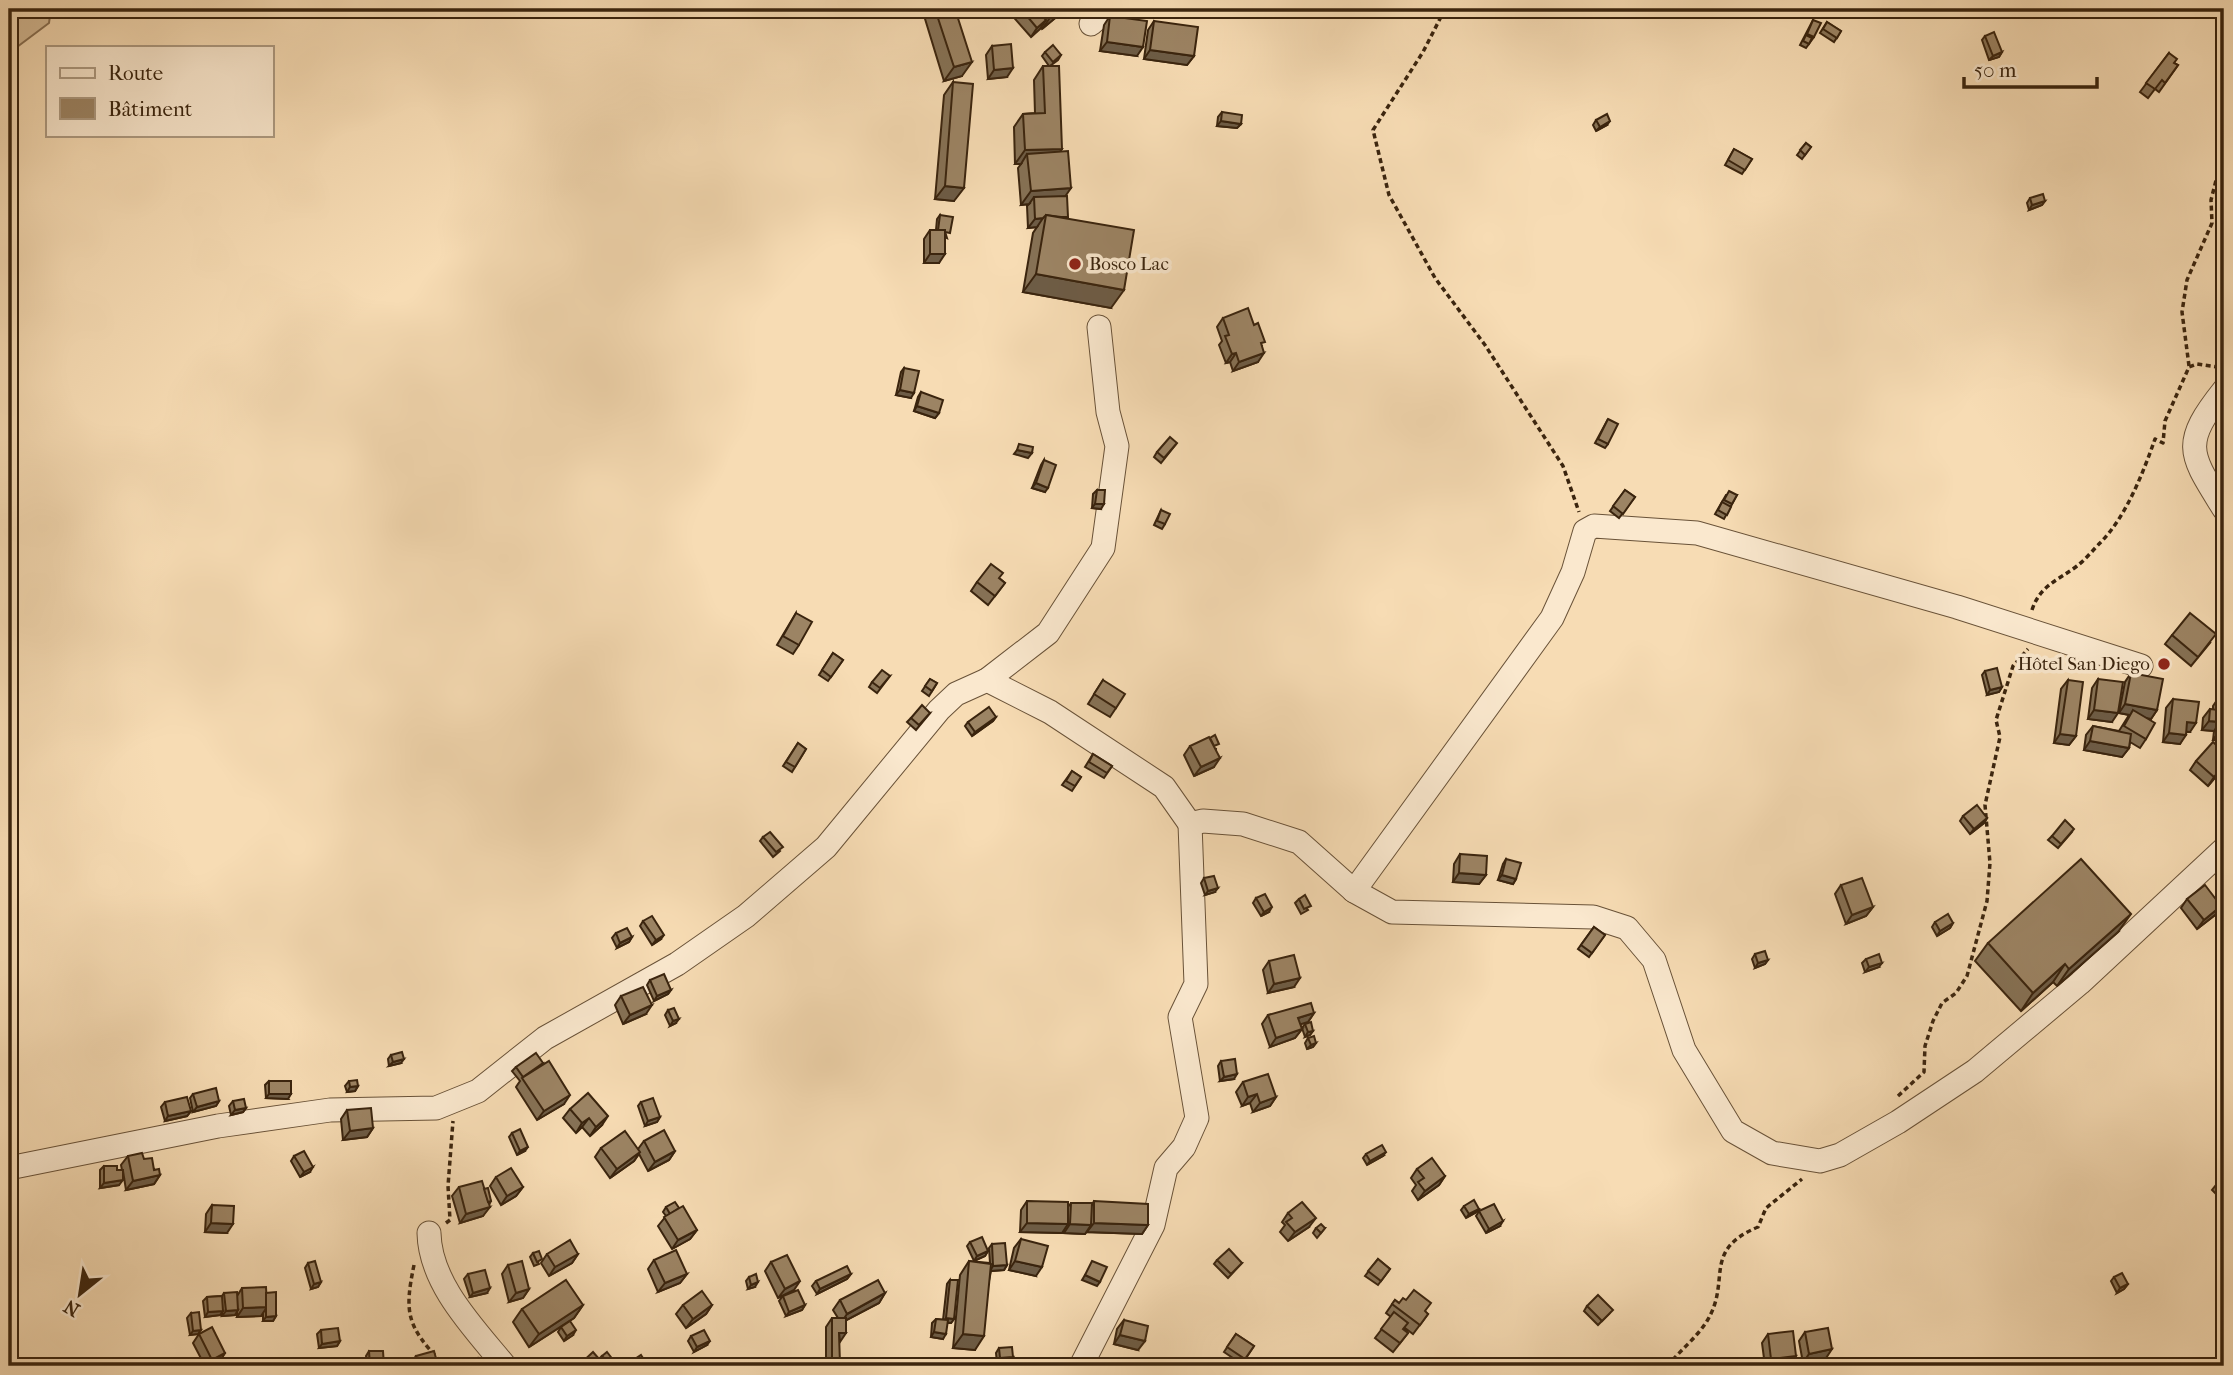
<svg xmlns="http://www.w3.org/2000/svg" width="2233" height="1375" font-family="'IM FELL French Canon',serif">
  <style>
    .green { fill: #d7bd98; stroke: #887053; stroke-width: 2 }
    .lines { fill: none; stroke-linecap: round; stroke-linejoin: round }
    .minor-casing { stroke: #695238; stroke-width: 25 }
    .path { stroke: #3a240e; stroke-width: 3.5; stroke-dasharray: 5 3.5; stroke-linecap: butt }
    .minor { stroke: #fae8ce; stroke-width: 23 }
    .wall { fill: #867256; stroke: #3a240e; stroke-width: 2 }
    .shaded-wall { fill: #6d5c46; stroke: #3a240e; stroke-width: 2 }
    .building { fill: #9c8464; stroke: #3a240e; stroke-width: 2 }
    .poi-dot { fill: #8f2418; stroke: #fae8ce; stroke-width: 2.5 }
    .labels { text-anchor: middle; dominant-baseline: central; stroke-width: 7; stroke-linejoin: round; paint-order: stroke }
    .poi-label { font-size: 19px; fill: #3a240e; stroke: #fae8ce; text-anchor: start }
  </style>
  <rect width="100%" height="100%" fill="#f7dcb4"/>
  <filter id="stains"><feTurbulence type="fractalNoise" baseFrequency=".00286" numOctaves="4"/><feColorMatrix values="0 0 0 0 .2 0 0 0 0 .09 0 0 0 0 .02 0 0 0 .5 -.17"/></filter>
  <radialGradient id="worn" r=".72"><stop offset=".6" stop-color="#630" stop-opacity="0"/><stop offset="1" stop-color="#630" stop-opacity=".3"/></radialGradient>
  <polygon class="green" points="9,9 51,9 49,23 9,53"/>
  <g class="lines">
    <defs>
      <g id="minor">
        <polyline points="1091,24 1108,9"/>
        <path d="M2224 390C2180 445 2190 454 2224 509"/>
        <polyline points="987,680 1050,712 1164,787 1190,824 1203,821 1243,824 1299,842 1354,891 1392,912 1593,917 1627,928 1654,960 1684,1050 1733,1131 1772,1153 1820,1161 1840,1155 1898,1122 1975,1071 2080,983 2224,849"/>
        <polyline points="1354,891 1552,618 1573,572 1585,531 1594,526 1697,533 1957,607 2141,666"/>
        <polyline points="9,1168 218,1126 330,1110 436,1108 478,1091 545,1038 677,964 746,916 826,847 939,710 956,694 987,680 1048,633 1103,548 1117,446 1108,412 1099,327"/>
        <path d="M429 1233C430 1284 474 1328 505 1366"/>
        <polyline points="1081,1366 1153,1225 1166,1168 1184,1147 1197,1118 1180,1017 1196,984 1190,824"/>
      </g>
    </defs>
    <use href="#minor" class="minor-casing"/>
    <g class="path">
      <polyline points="1445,9 1423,52 1373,130 1389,195 1435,278 1485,345 1563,466 1579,512"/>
      <polyline points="2189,366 2182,312 2187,280 2212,223 2211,200 2224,149"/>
      <path d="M2032 610C2040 585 2059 580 2077 566 2084 561 2094 549 2100 543 2126 517 2143 473 2155 439L2163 443 2165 421 2189 367 2197 364 2224 368"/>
      <polyline points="1898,1096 1924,1072 1925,1046 1933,1021 1942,1003 1956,993 1967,976 1987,901 1990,863 1985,805 2000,737 1996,720 2013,666 2028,649"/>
      <polyline points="446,1223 450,1220 448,1186 453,1121"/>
      <path d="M414 1265C404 1313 407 1326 441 1362"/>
      <path d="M1667 1366C1679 1352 1697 1337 1707 1321 1732 1280 1701 1251 1758 1227L1766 1208 1802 1179"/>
    </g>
    <use href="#minor" class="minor"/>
  </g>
  <g class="wall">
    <polygon points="922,9 955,9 962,76 944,81"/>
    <polygon points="1011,9 1066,9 1042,29 1041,27 1031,37 1009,12"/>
    <polygon points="1110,16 1137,56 1100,51 1104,25"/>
    <polygon points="1813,20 1814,37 1806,48 1800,45"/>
    <polygon points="1154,21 1194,56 1187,65 1144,59 1148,30"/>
    <polygon points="1827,22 1841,31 1834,42 1820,33"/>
    <polygon points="1985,36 2002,52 1999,57 1989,60 1982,40"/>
    <polygon points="992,46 1007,77 988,79 986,55"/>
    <polygon points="1045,52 1061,55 1058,60 1050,66 1066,196 1067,218 1111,308 1023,292 1033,233 1037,227 1028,228 1027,206 1029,204 1021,205 1018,168 1021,164 1015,164 1014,127 1023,114 1035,113 1034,80 1043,66 1049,66 1042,56"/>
    <polygon points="2169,53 2174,63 2178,65 2159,92 2155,89 2148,98 2140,92"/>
    <polygon points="953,82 954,201 935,199 944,95"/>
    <polygon points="1222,112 1241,124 1237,128 1217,126 1218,117"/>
    <polygon points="1596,120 1607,125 1596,131 1593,125"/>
    <polygon points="1806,143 1811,147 1802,159 1797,155"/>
    <polygon points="1734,149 1752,159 1742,174 1725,165"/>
    <polygon points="2030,198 2045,201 2042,205 2029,210 2027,203"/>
    <polygon points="940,215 947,238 945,237 939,263 924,263 924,239 930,230 936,230 937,219"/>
    <polygon points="1223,318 1262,346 1258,362 1233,371 1230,362 1226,363 1219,345 1222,341 1217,327"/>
    <polygon points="904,368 911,398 896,395 901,372"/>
    <polygon points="921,392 939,413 935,418 914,411 918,397"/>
    <polygon points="1608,419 1608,444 1605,448 1595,443"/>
    <polygon points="1177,443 1161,463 1154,457 1157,452"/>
    <polygon points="1044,460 1045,492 1032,488 1041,465"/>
    <polygon points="1097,490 1101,509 1092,508 1093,494"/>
    <polygon points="1625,490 1635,497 1619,518 1610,511"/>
    <polygon points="1726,495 1737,495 1724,519 1715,514"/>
    <polygon points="1161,510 1165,524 1162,529 1154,525"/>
    <polygon points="999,578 1005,583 988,605 971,591 977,582"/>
    <polygon points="796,613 799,645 793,654 777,645"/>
    <polygon points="2172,635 2210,643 2191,666 2165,644"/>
    <polygon points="833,653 843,660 828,681 819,675"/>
    <polygon points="1985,671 2002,687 1999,692 1987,695 1982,675"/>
    <polygon points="2131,673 2157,710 2151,719 2147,719 2146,739 2140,748 2130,742 2129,748 2122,757 2084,750 2086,735 2093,726 2119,731 2129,715 2119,713 2125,682"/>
    <polygon points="890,676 877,693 869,687 872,682"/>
    <polygon points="930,679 937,683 929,696 922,691"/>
    <polygon points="2098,679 2112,722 2088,719 2092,688"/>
    <polygon points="1103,680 1116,708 1110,717 1088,704"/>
    <polygon points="2068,680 2076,736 2069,745 2054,743 2061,689"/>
    <polygon points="2219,697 2224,741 2213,740 2214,731 2202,730 2203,718 2210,709 2213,710 2213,706"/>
    <polygon points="2173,699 2190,732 2186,732 2180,744 2163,742 2166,708"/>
    <polygon points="930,713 916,730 907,722 911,718"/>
    <polygon points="996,717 993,721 972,736 965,726 968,722"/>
    <polygon points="798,743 806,749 792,772 783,766"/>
    <polygon points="1190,746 1216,749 1214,767 1194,776 1184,755"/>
    <polygon points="2224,752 2224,767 2208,786 2190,770 2196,761"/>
    <polygon points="1093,754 1112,766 1104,778 1085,767"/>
    <polygon points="1072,771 1081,777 1072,791 1062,785"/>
    <polygon points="2224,776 2224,788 2219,784"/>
    <polygon points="1963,816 1987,818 1984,823 1970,834 1960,821"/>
    <polygon points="2071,833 2058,848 2048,840 2052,836"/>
    <polygon points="763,837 780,851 773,857 760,841"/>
    <polygon points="1460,854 1486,875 1479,884 1453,882 1454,864"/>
    <polygon points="1506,859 1516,879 1513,884 1498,880 1503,864"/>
    <polygon points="1204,878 1215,892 1205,895 1201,883"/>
    <polygon points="1841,885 1873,907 1866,916 1846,924 1835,894"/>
    <polygon points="1256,898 1269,912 1261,916 1253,903"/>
    <polygon points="1299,899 1308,910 1301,914 1295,903"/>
    <polygon points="2187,899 2221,906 2215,915 2197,929 2181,908"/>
    <polygon points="643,921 661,939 652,945 640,926"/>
    <polygon points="1935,922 1953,923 1950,928 1937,936 1932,927"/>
    <polygon points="1594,927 1605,935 1589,957 1578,949"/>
    <polygon points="2118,932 2057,986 2053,982 2021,1011 1975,961 1988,943"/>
    <polygon points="616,933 632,937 629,942 617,948 612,938"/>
    <polygon points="1755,954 1768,960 1765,964 1755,968 1752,959"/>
    <polygon points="1866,959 1879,967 1865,972 1862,963"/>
    <polygon points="1269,961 1294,987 1268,993 1263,970"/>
    <polygon points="650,980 671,990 668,994 654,1001 647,985"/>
    <polygon points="621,996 646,1014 623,1024 615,1005"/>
    <polygon points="668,1010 676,1023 670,1026 665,1015"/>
    <polygon points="1314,1013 1308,1022 1300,1024 1302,1029 1295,1038 1270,1047 1262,1024 1268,1015"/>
    <polygon points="1305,1024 1313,1031 1310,1035 1305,1037 1302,1028"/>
    <polygon points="1308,1038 1316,1043 1313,1047 1307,1049 1305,1043"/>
    <polygon points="391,1055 401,1063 389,1066 388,1059"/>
    <polygon points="1221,1061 1234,1079 1220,1081 1218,1066"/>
    <polygon points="543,1063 541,1066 564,1104 537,1120 516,1087 520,1081 512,1071 516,1067"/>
    <polygon points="269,1081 288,1099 266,1098 265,1085"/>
    <polygon points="349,1081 358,1086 355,1091 347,1092 345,1086"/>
    <polygon points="1243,1082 1276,1097 1270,1106 1253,1112 1250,1103 1242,1106 1236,1092"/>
    <polygon points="193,1094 219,1101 216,1106 193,1112 190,1098"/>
    <polygon points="233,1101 246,1108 243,1112 231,1115 229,1106"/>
    <polygon points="165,1102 191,1111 187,1116 165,1121 161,1107"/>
    <polygon points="641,1102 660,1117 657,1122 645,1126 638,1106"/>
    <polygon points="570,1109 602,1125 590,1136 582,1127 576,1133 563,1118"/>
    <polygon points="347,1110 373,1128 367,1137 343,1140 341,1119"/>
    <polygon points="512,1133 525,1151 517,1155 509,1137"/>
    <polygon points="644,1141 675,1151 669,1160 648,1171 639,1154 634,1161 610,1178 595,1157 601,1148 638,1149"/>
    <polygon points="1366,1154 1383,1156 1367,1165 1363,1158"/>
    <polygon points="128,1156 144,1159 160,1175 154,1184 126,1190 123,1171 119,1185 100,1188 100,1170 104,1166 117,1170 122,1170 121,1165"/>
    <polygon points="294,1156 310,1172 300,1177 291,1161"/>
    <polygon points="1417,1169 1445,1176 1439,1185 1418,1200 1412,1191 1416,1185 1411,1178"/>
    <polygon points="2224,1175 2224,1202 2212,1190"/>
    <polygon points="496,1177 523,1187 516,1196 501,1205 490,1186"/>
    <polygon points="459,1187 484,1189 491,1201 483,1216 460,1223 452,1196"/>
    <polygon points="1027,1201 1068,1207 1071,1203 1092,1205 1094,1201 1148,1225 1142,1234 1087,1232 1088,1230 1085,1234 1064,1233 1064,1229 1062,1233 1020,1232 1021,1210"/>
    <polygon points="212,1205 227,1233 205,1232 206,1214"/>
    <polygon points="1464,1206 1479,1209 1475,1213 1466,1218 1461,1210"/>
    <polygon points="666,1207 679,1208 697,1230 690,1239 672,1249 658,1226 666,1216 663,1212"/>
    <polygon points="1479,1211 1500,1226 1486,1233 1476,1216"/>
    <polygon points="1288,1213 1309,1227 1288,1241 1280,1232 1285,1225 1282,1222"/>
    <polygon points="1316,1228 1325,1228 1317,1238 1313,1233"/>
    <polygon points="1021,1239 1036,1276 1009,1270 1014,1248"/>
    <polygon points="970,1242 988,1251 985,1256 974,1261 967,1246"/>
    <polygon points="992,1244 1007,1265 1004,1270 991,1271 975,1350 953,1348 960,1275 969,1261 990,1263 989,1248"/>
    <polygon points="533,1253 539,1264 534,1266 530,1257"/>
    <polygon points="547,1254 578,1254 572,1263 549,1276 541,1263"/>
    <polygon points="1378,1259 1390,1269 1378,1285 1365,1276"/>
    <polygon points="654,1260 687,1274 680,1283 658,1292 648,1269"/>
    <polygon points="1217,1260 1242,1263 1228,1278 1214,1264"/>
    <polygon points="771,1262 794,1290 778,1298 765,1271"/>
    <polygon points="308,1263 321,1282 318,1287 311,1289 305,1268"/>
    <polygon points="508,1265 529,1289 523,1298 509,1302 502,1274"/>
    <polygon points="468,1274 487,1293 470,1297 464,1279"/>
    <polygon points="851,1274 847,1279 817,1294 812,1286 816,1281"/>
    <polygon points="749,1277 755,1287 748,1289 746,1281"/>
    <polygon points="2114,1277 2128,1284 2124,1289 2117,1293 2111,1281"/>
    <polygon points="950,1280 954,1319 951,1323 947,1323 943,1339 931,1337 932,1323 936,1319 943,1320 947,1284"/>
    <polygon points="242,1288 266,1293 276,1316 273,1321 263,1321 263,1313 261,1316 237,1317 237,1312 235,1315 222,1316 222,1313 220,1315 205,1317 203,1301 207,1297 222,1296 224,1293 237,1296"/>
    <polygon points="885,1293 879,1303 846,1320 839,1342 838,1366 826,1366 826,1327 832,1318 838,1318 833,1310 840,1300"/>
    <polygon points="783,1296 805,1305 802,1310 786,1316 779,1301"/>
    <polygon points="1395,1300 1399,1303 1425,1312 1428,1314 1413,1334 1405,1328 1404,1329 1408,1333 1393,1352 1375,1338 1391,1317 1386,1313"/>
    <polygon points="583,1305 574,1318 529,1347 513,1322 522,1309"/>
    <polygon points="683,1305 712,1305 706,1314 686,1328 676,1314"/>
    <polygon points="1587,1306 1609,1314 1598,1325 1584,1311"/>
    <polygon points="191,1313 198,1334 190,1335 187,1318"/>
    <polygon points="1124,1320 1138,1350 1114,1344 1117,1329"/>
    <polygon points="561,1327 573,1335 564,1341 558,1332"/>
    <polygon points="321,1330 340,1341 337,1346 319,1348 317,1334"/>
    <polygon points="1805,1332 1826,1358 1803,1363 1799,1341"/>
    <polygon points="199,1334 225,1353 219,1362 211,1366 205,1366 193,1343"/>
    <polygon points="1236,1334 1254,1346 1242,1364 1224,1352"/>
    <polygon points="1768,1334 1790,1365 1765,1366 1762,1343"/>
    <polygon points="691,1336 707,1345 694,1352 688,1341"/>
    <polygon points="999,1348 1013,1357 1009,1362 997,1363 996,1353"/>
    <polygon points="369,1351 384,1366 367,1366 366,1356"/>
    <polygon points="416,1356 434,1366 415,1366 413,1360"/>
  </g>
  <g class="shaded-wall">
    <polygon points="1059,9 1066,9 1042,29 1052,15"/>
    <polygon points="1046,20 1040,29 1031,37 1037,28"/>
    <polygon points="1107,42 1143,47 1137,56 1100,51"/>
    <polygon points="1150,50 1194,56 1187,65 1144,59"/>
    <polygon points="2002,52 1999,57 1989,60 1993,56"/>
    <polygon points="972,62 962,76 944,81 954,67"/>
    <polygon points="1013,68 1007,77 988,79 994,70"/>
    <polygon points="1221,121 1241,124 1237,128 1217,126"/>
    <polygon points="1610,121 1607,125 1596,131 1600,127"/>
    <polygon points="1062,149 1053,162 1027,154 1021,164 1015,164 1025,150"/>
    <polygon points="945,186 964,188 954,201 935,199"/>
    <polygon points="1071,188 1062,201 1034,197 1029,204 1021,205 1031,191"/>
    <polygon points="2045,201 2042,205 2029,210 2032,205"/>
    <polygon points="1043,218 1037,227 1028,228 1035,219"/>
    <polygon points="930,254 945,254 939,263 924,263"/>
    <polygon points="1036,274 1124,290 1111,308 1023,292"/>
    <polygon points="1236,353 1230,362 1226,363 1232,354"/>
    <polygon points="1264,353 1258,362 1233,371 1239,362"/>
    <polygon points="900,390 914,393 911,398 896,395"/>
    <polygon points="917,406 939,413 935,418 914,411"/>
    <polygon points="1017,450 1032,453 1028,458 1014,454"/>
    <polygon points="1036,483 1048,488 1045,492 1032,488"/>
    <polygon points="1095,504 1104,504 1101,509 1092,508"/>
    <polygon points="2002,687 1999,692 1987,695 1990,690"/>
    <polygon points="2125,704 2157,710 2151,719 2119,713"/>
    <polygon points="2094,710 2118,713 2112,722 2088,719"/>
    <polygon points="996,717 993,721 972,736 975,732"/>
    <polygon points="2209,721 2220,722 2214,731 2202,730"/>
    <polygon points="2187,722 2196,723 2190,732 2181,731"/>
    <polygon points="2219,731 2224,731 2224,741 2213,740"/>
    <polygon points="2169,733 2186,735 2180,744 2163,742"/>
    <polygon points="2060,734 2076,736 2069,745 2054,743"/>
    <polygon points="2090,741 2129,748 2122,757 2084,750"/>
    <polygon points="1220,758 1214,767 1194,776 1201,767"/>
    <polygon points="2224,766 2224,767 2208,786 2214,777"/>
    <polygon points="1987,818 1984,823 1970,834 1974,829"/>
    <polygon points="1459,873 1486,875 1479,884 1453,882"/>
    <polygon points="1502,875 1516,879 1513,884 1498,880"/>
    <polygon points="1218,888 1215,892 1205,895 1208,891"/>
    <polygon points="2221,906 2215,915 2197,929 2204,920"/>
    <polygon points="1272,907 1269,912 1261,916 1264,912"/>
    <polygon points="1873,907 1866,916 1846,924 1852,915"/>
    <polygon points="2131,914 2118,932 2057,986 2069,969"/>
    <polygon points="1953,923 1950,928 1937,936 1940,931"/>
    <polygon points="664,935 661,939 652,945 656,940"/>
    <polygon points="632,937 629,942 617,948 620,943"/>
    <polygon points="1768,960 1765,964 1755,968 1758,963"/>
    <polygon points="1882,963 1879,967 1865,972 1869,967"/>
    <polygon points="2065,964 2053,982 2021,1011 2033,993"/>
    <polygon points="1300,978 1294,987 1268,993 1274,984"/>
    <polygon points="671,990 668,994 654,1001 657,996"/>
    <polygon points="652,1005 646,1014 623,1024 630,1015"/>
    <polygon points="1314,1013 1308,1022 1292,1027 1298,1018"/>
    <polygon points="679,1019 676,1023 670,1026 673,1021"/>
    <polygon points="1302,1029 1295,1038 1270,1047 1276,1038"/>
    <polygon points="1313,1031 1310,1035 1305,1037 1308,1032"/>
    <polygon points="1316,1043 1313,1047 1307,1049 1311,1045"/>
    <polygon points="404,1059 401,1063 389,1066 393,1062"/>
    <polygon points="1237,1074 1234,1079 1220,1081 1224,1077"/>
    <polygon points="358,1086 355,1091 347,1092 350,1087"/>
    <polygon points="269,1094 291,1094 288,1099 266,1098"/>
    <polygon points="1257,1094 1250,1103 1242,1106 1248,1097"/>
    <polygon points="570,1095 564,1104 537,1120 544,1111"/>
    <polygon points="1276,1097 1270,1106 1253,1112 1260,1103"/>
    <polygon points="219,1101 216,1106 193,1112 197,1107"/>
    <polygon points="246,1108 243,1112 231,1115 235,1110"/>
    <polygon points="191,1111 187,1116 165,1121 168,1116"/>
    <polygon points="608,1116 602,1125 590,1136 596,1127"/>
    <polygon points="660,1117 657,1122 645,1126 648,1121"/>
    <polygon points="589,1118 582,1127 576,1133 582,1123"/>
    <polygon points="373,1128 367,1137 343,1140 350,1131"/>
    <polygon points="528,1147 525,1151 517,1155 520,1151"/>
    <polygon points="675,1151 669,1160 648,1171 655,1162"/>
    <polygon points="640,1152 634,1161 610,1178 617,1169"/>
    <polygon points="1386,1152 1383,1156 1367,1165 1370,1161"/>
    <polygon points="313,1167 310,1172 300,1177 304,1172"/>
    <polygon points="160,1175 154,1184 126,1190 133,1181"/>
    <polygon points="1445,1176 1439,1185 1418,1200 1425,1191"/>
    <polygon points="123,1180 119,1185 100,1188 104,1183"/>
    <polygon points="523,1187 516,1196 501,1205 507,1196"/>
    <polygon points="490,1207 483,1216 460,1223 466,1214"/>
    <polygon points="1479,1209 1475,1213 1466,1218 1469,1214"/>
    <polygon points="1316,1218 1309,1227 1288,1241 1295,1232"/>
    <polygon points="1503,1221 1500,1226 1486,1233 1489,1229"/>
    <polygon points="211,1223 233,1224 227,1233 205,1232"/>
    <polygon points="1027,1223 1068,1224 1062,1233 1020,1232"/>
    <polygon points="1094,1223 1148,1225 1142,1234 1087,1232"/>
    <polygon points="1070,1224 1091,1225 1085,1234 1064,1233"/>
    <polygon points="697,1230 690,1239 672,1249 678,1240"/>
    <polygon points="988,1251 985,1256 974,1261 977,1256"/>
    <polygon points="578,1254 572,1263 549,1276 555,1267"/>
    <polygon points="1015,1261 1042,1267 1036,1276 1009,1270"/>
    <polygon points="1007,1265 1004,1270 990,1271 993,1266"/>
    <polygon points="687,1274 680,1283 658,1292 665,1283"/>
    <polygon points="851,1274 847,1279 817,1294 820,1289"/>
    <polygon points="1085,1275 1100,1282 1097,1286 1082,1280"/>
    <polygon points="800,1281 794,1290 778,1298 785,1289"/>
    <polygon points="321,1282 318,1287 311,1289 314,1284"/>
    <polygon points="758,1282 755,1287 748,1289 751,1285"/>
    <polygon points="2128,1284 2124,1289 2117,1293 2120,1288"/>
    <polygon points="490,1288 487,1293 470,1297 473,1293"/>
    <polygon points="529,1289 523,1298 509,1302 516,1293"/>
    <polygon points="885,1293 879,1303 841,1323 847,1314"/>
    <polygon points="583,1305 574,1318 529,1347 539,1334"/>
    <polygon points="712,1305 706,1314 686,1328 693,1319"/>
    <polygon points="805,1305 802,1310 786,1316 789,1312"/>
    <polygon points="267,1307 261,1316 237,1317 243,1308"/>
    <polygon points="238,1310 235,1315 222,1316 226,1311"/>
    <polygon points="223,1311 220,1315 205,1317 208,1312"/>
    <polygon points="276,1316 273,1321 263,1321 266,1317"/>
    <polygon points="946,1318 954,1319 951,1323 943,1322"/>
    <polygon points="201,1330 198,1334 190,1335 193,1331"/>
    <polygon points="576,1330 573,1335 564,1341 567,1336"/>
    <polygon points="934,1332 946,1334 943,1339 931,1337"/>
    <polygon points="839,1333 846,1333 840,1342"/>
    <polygon points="963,1334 984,1336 975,1350 953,1348"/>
    <polygon points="1120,1335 1145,1341 1138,1350 1114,1344"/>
    <polygon points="340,1341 337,1346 319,1348 322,1344"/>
    <polygon points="710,1341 707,1345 694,1352 697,1347"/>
    <polygon points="1832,1349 1826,1358 1803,1363 1809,1354"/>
    <polygon points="225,1353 219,1362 211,1366 208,1366 212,1360"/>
    <polygon points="1796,1356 1790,1365 1766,1366 1771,1359"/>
    <polygon points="1013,1357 1009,1362 997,1363 1000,1358"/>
    <polygon points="437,1362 434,1366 421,1366"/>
  </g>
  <g class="building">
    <polygon points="935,9 955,9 972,62 954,67"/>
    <polygon points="1021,9 1036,9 1046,20 1037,28"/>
    <polygon points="1046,9 1059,9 1052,15"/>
    <polygon points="1110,16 1147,21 1143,47 1107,42"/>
    <polygon points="1813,20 1821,23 1814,37 1807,34"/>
    <polygon points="1154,21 1198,27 1194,56 1150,50"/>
    <polygon points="1827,22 1841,31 1837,38 1823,29"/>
    <polygon points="1994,32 2002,52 1993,56 1985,36"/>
    <polygon points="1806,35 1812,38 1809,44 1803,41"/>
    <polygon points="1011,44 1013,68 994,70 992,46"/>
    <polygon points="1053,45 1061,55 1053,62 1045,52"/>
    <polygon points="2169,53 2177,59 2174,63 2178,65 2165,83 2162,80 2155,89 2146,83"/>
    <polygon points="1043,66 1059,66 1062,149 1025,150 1023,114 1045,113"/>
    <polygon points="953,82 973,84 964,188 945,186"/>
    <polygon points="1222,112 1242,115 1241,124 1221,121"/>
    <polygon points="1607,114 1610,121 1600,127 1596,120"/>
    <polygon points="1806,143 1811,147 1805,155 1800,150"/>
    <polygon points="1734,149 1752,159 1745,170 1728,160"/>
    <polygon points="1068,151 1071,188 1031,191 1027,154"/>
    <polygon points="2043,194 2045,201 2032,205 2030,198"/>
    <polygon points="1067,196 1068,217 1061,217 1046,215 1043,218 1035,219 1034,197"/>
    <polygon points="940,215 953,217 950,233 945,232 945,230 938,230"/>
    <polygon points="1046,215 1134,230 1124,290 1036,274"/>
    <rect x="930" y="230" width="15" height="24"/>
    <polygon points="1248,308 1254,325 1258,323 1265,342 1261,343 1264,353 1239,362 1236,353 1232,354 1225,336 1229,335 1223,318"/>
    <polygon points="904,368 919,371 914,393 900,390"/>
    <polygon points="921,392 943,400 939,413 917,406"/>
    <polygon points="1608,419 1618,424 1608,444 1598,439"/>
    <polygon points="1170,437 1177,443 1164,458 1157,452"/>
    <polygon points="1019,444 1033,447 1032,453 1017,450"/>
    <polygon points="1044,460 1056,465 1048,488 1036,483"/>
    <polygon points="1097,490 1105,490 1104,504 1095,504"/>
    <polygon points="1625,490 1635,497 1623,514 1613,506"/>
    <polygon points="1729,491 1737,495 1732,504 1724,500"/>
    <polygon points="1722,502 1731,507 1727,515 1718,510"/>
    <polygon points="1161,510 1170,514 1165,524 1157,521"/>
    <polygon points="991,564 1003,573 999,578 1005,583 995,596 977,582"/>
    <polygon points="796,613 812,622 799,645 783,636"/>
    <polygon points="2190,613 2216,634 2198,657 2172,635"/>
    <polygon points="833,653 843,660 831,677 822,670"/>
    <polygon points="1997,668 2002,687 1990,690 1985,671"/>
    <polygon points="882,670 890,676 880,688 872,682"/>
    <polygon points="2131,673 2163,679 2157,710 2125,704"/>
    <polygon points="930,679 937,683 932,691 925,686"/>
    <polygon points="2098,679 2123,682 2118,713 2094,710"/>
    <polygon points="1103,680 1125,694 1116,708 1094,694"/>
    <polygon points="2068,680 2083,682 2076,736 2060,734"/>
    <polygon points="2219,697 2224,698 2224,731 2219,731 2220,722 2209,721 2210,709 2218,710"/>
    <polygon points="2173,699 2199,702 2196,723 2187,722 2186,735 2169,733"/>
    <polygon points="922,705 930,713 919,725 911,718"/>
    <polygon points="989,707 996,717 975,732 968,722"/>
    <polygon points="2133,710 2155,723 2146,739 2124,726"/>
    <polygon points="2093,726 2131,734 2129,748 2090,741"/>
    <polygon points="1215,735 1219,744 1214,746 1210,738"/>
    <polygon points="1209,737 1220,758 1201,767 1190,746"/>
    <polygon points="2213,742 2224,752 2224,766 2214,777 2196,761"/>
    <polygon points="798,743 806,749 795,767 786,762"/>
    <polygon points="1093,754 1112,766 1107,773 1089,762"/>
    <polygon points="1072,771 1081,777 1075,786 1066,781"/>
    <polygon points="1977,805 1987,818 1974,829 1963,816"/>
    <polygon points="2065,820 2074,829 2061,844 2052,836"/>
    <polygon points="770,832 783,847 776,852 763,837"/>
    <polygon points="1460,854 1487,856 1486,875 1459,873"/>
    <polygon points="1506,859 1521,863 1516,879 1502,875"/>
    <polygon points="2081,859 2131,914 2069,969 2065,964 2033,993 1988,943"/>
    <polygon points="1214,876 1218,888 1208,891 1204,878"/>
    <polygon points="1862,878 1873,907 1852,915 1841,885"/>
    <polygon points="2205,885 2221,906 2204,920 2187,899"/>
    <polygon points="1265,894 1272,907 1264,912 1256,898"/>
    <polygon points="1305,895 1311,906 1304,909 1299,899"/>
    <polygon points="1948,914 1953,923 1940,931 1935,922"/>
    <polygon points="652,916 664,935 656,940 643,921"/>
    <polygon points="1594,927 1605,935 1592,953 1581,945"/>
    <polygon points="627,928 632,937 620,943 616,933"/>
    <polygon points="1765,951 1768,960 1758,963 1755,954"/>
    <polygon points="1879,954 1882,963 1869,967 1866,959"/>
    <polygon points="1294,955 1300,978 1274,984 1269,961"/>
    <polygon points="664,974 671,990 657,996 650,980"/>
    <polygon points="643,987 652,1005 630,1015 621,996"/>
    <polygon points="1311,1003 1314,1013 1298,1018 1302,1029 1276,1038 1268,1015"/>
    <polygon points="674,1008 679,1019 673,1021 668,1010"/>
    <polygon points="1311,1022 1313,1031 1308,1032 1305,1024"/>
    <polygon points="1314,1036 1316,1043 1311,1045 1308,1038"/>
    <polygon points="402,1052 404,1059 393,1062 391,1055"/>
    <polygon points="536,1053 543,1063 523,1077 516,1067"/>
    <polygon points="1235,1059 1237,1074 1224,1077 1221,1061"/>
    <polygon points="549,1061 570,1095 544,1111 522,1078"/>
    <polygon points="1268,1074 1276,1097 1260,1103 1257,1094 1248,1097 1243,1082"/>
    <polygon points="357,1080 358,1086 350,1087 349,1081"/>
    <rect x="269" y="1081" width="22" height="13"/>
    <polygon points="216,1088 219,1101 197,1107 193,1094"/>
    <polygon points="588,1093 608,1116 596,1127 589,1118 582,1123 570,1109"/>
    <polygon points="187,1097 191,1111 168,1116 165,1102"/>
    <polygon points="653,1098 660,1117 648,1121 641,1102"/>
    <polygon points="244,1099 246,1108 235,1110 233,1101"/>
    <polygon points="371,1108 373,1128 350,1131 347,1110"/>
    <polygon points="520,1129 528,1147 520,1151 512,1133"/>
    <polygon points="664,1130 675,1151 655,1162 644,1141"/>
    <polygon points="625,1131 640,1152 617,1169 601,1148"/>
    <polygon points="1382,1145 1386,1152 1370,1161 1366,1154"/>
    <polygon points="304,1151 313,1167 304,1172 294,1156"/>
    <polygon points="142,1153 144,1159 152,1158 154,1170 159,1169 160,1175 133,1181 128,1156"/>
    <polygon points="1432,1158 1445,1176 1425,1191 1418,1182 1424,1178 1417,1169"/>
    <polygon points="104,1166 117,1166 117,1170 123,1170 123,1180 104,1183"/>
    <polygon points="511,1168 523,1187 507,1196 496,1177"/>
    <polygon points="2224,1175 2224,1187 2218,1181"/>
    <polygon points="482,1181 490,1207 466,1214 459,1187"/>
    <polygon points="488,1188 491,1201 488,1202 484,1189"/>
    <polygon points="1474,1200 1479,1209 1469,1214 1464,1206"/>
    <polygon points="1027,1201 1068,1202 1068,1224 1027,1223"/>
    <polygon points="1094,1201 1148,1204 1148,1225 1094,1223"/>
    <polygon points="675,1202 679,1208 670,1214 666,1207"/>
    <polygon points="1302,1202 1316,1218 1295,1232 1286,1222 1292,1218 1288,1213"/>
    <polygon points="1071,1203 1092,1203 1091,1225 1070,1224"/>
    <polygon points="1494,1204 1503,1221 1489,1229 1479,1211"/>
    <polygon points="212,1205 234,1206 233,1224 211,1223"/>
    <polygon points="683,1206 697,1230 678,1240 664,1217"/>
    <polygon points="1321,1224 1325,1228 1321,1233 1316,1228"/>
    <polygon points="982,1237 988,1251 977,1256 970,1242"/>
    <polygon points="1021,1239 1048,1246 1042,1267 1015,1261"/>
    <polygon points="570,1240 578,1254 555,1267 547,1254"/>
    <polygon points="1005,1243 1007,1265 993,1266 992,1244"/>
    <polygon points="1229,1249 1242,1263 1231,1274 1217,1260"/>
    <polygon points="676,1250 687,1274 665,1283 654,1260"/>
    <polygon points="539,1251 542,1259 537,1262 533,1253"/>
    <polygon points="787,1255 800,1281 785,1289 771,1262"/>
    <polygon points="1378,1259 1390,1269 1381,1281 1368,1271"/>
    <polygon points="315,1261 321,1282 314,1284 308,1263"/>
    <polygon points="522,1261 529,1289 516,1293 508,1265"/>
    <polygon points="969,1261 991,1264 984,1336 963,1334"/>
    <polygon points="1092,1261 1107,1267 1100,1282 1085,1275"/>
    <polygon points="847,1266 851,1274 820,1289 816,1281"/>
    <polygon points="485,1270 490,1288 473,1293 468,1274"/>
    <polygon points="2122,1273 2128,1284 2120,1288 2114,1277"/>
    <polygon points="756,1274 758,1282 751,1285 749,1277"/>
    <polygon points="566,1280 583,1305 539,1334 522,1309"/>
    <polygon points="878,1280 885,1293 847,1314 840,1300"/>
    <polygon points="950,1280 958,1280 954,1319 946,1318"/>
    <polygon points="266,1287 267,1307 243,1308 242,1288"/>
    <polygon points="798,1290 805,1305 789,1312 783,1296"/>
    <polygon points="1414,1290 1431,1303 1425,1311 1428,1314 1420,1325 1392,1304 1395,1300 1399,1303 1403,1298 1406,1300"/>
    <polygon points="702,1291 712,1305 693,1319 683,1305"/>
    <polygon points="237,1292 238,1310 226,1311 224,1293"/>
    <polygon points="276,1292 276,1316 266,1317 266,1293"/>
    <polygon points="1598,1295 1613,1310 1602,1321 1587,1306"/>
    <polygon points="222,1296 223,1311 208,1312 207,1297"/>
    <polygon points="199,1312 201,1330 193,1331 191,1313"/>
    <polygon points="1394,1312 1408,1323 1403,1329 1408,1333 1400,1343 1381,1329"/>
    <polygon points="832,1318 846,1318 846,1333 839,1333 840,1364 832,1364"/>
    <polygon points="936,1319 948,1320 946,1334 934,1332"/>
    <polygon points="1124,1320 1148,1326 1145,1341 1120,1335"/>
    <polygon points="570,1321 576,1330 567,1336 561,1327"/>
    <polygon points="212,1327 225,1353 212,1360 199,1334"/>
    <polygon points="338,1328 340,1341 322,1344 321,1330"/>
    <polygon points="1828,1328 1832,1349 1809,1354 1805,1332"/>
    <polygon points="704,1330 710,1341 697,1347 691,1336"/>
    <polygon points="1793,1331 1796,1356 1771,1359 1768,1334"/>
    <polygon points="1236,1334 1254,1346 1245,1359 1227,1347"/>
    <polygon points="1012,1347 1013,1357 1000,1358 999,1348"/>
    <polygon points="369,1351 383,1351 384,1366 370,1366"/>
    <polygon points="434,1351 437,1362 419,1366 416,1356"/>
    <polygon points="593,1352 599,1359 602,1356 612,1366 578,1366"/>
    <polygon points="607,1352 614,1361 610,1364 602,1356"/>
    <polygon points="641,1355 648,1366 627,1366 626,1365"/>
    <polygon points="478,1358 484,1366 473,1366 471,1363"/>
    <polygon points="2108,1359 2111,1366 2097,1366 2096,1363"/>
    <polygon points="1393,1360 1396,1366 1381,1366 1380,1365"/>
  </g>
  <g class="poi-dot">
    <circle cx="1075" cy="264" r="7"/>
    <circle cx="2164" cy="664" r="7"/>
  </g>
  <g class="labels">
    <g class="poi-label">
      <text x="1089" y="264">Bosco Lac</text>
      <text x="2150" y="664" text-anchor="end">Hôtel San Diego</text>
    </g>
  </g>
  <rect width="2233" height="1375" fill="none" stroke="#f7dcb4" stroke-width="35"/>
  <rect x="10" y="10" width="2212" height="1354" fill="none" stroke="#3a240e" stroke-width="3.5"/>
  <rect x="18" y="18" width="2198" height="1340" fill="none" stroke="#3a240e" stroke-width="2"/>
  <rect x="46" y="46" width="228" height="91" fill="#fae8ce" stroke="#ad9a81" stroke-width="2"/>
  <rect x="60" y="68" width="35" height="10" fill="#fae8ce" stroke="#ad9a81" stroke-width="2"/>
  <text x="108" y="80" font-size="21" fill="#3a240e">Route</text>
  <rect x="60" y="98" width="35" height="21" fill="#9c8464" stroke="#ad9a81" stroke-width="2"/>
  <text x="108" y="116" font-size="21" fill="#3a240e">Bâtiment</text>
  <g transform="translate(80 1294) rotate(210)" stroke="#fae8ce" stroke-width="5" paint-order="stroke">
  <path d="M0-5L12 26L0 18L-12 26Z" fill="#3a240e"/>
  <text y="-10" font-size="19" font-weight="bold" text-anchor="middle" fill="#3a240e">N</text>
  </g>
  <path d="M1964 77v10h133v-10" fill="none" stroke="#3a240e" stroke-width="3.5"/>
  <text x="1974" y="77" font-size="21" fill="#3a240e" stroke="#fae8ce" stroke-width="5" paint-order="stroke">50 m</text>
  <rect width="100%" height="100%" filter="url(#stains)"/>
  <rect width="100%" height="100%" fill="url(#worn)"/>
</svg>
